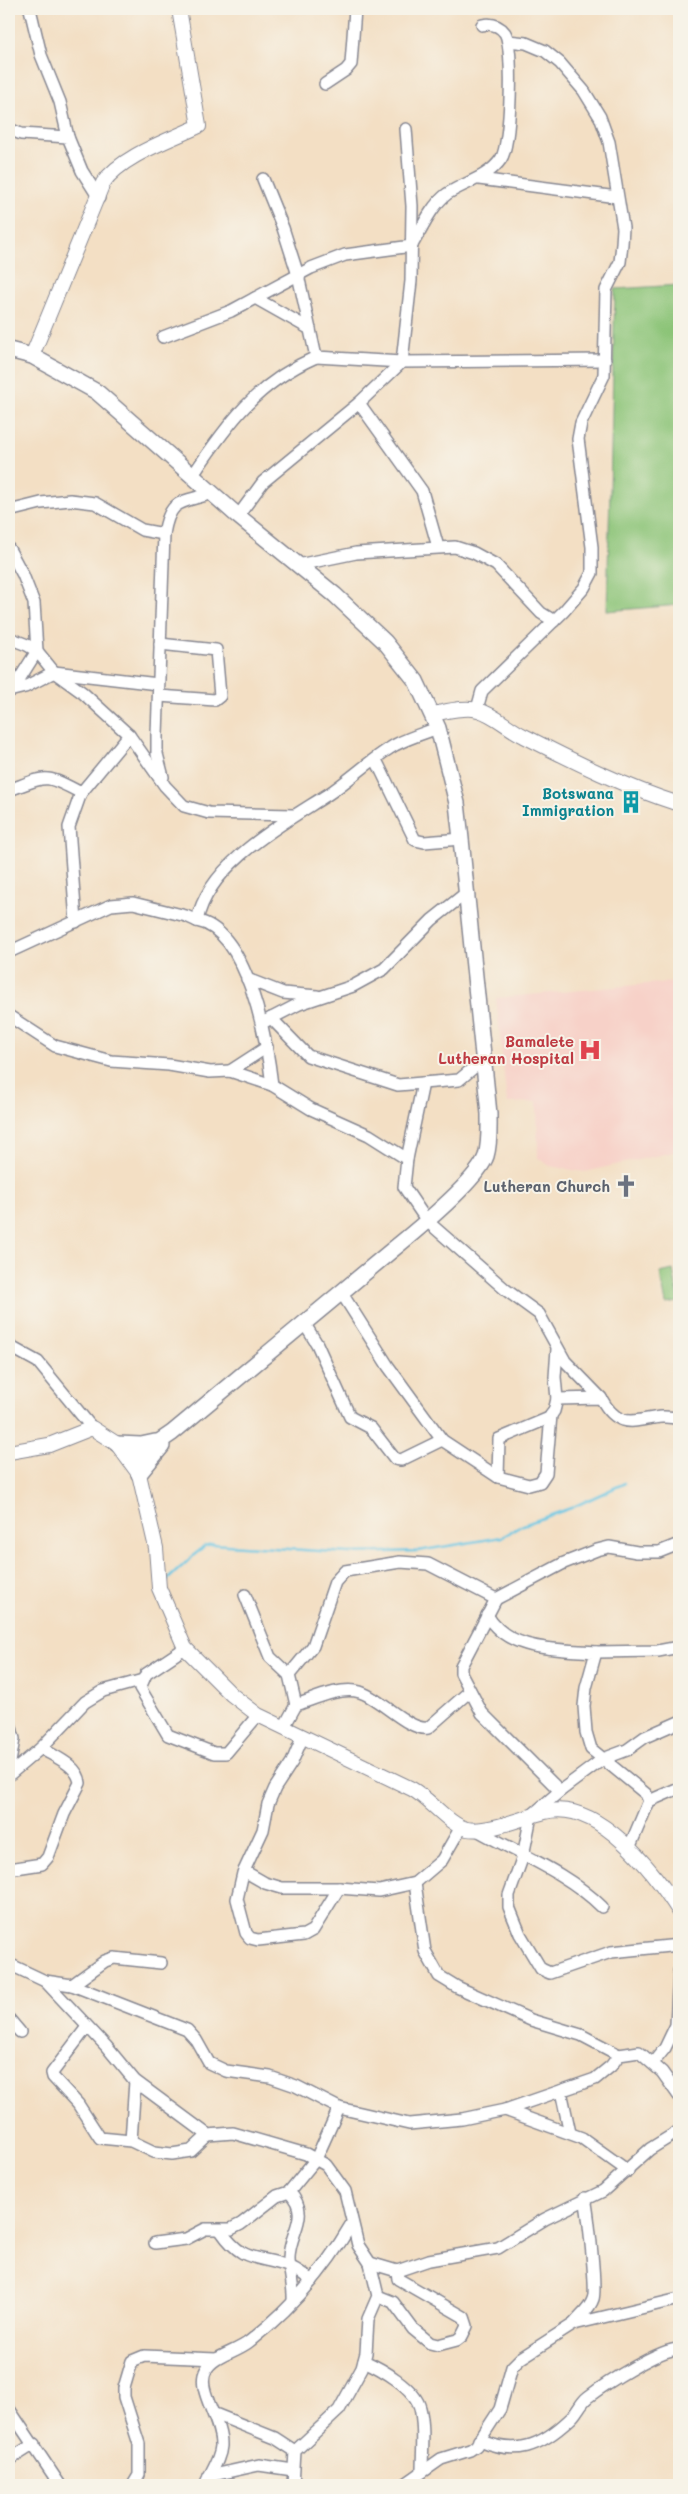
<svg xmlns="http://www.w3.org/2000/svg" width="688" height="2494" font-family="Mali,sans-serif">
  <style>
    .built { fill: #f7d1c8 }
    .green { fill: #8cc478; stroke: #547a6b }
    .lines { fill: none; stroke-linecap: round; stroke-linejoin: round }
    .stream { stroke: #65c5e3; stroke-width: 2.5 }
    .minor-casing { stroke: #878791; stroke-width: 14 }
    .tertiary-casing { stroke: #878791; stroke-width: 16 }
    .secondary-casing { stroke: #878791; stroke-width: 18 }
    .minor { stroke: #fff; stroke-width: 11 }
    .tertiary { stroke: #fff; stroke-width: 14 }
    .secondary { stroke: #fff; stroke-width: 15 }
    .labels { text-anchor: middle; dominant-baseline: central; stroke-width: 4; stroke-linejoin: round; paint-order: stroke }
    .culture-label { font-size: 15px; font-weight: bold; fill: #0d838f; stroke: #f7f3e8; text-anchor: end }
    .health-label { font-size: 15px; font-weight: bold; fill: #be3a42; stroke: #f7f3e8; text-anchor: end }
    .worship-label { font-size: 15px; font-weight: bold; fill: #5b616d; stroke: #f7f3e8; text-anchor: end }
  </style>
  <rect width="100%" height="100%" fill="#f7f3e8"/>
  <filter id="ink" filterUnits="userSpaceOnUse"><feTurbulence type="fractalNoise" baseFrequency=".02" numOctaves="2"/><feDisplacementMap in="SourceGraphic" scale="10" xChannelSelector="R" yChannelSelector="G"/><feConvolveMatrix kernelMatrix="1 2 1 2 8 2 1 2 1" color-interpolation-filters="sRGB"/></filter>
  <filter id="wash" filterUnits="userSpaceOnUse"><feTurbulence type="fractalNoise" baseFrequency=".0096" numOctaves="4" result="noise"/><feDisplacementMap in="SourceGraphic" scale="20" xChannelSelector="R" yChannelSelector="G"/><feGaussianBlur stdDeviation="1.12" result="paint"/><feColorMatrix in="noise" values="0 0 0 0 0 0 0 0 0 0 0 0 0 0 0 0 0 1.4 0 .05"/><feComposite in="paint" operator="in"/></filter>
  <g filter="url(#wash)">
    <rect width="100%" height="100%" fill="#f3dfc4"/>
    <polygon class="built" points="679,981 679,1153 678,1151 584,1172 550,1166 538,1158 537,1102 507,1103 496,998"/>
    <g class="green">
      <polygon points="679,285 679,605 607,611 615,289"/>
      <polygon points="673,1270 679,1302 666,1304 660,1273"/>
    </g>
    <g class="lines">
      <polyline class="stream" points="167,1580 204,1546 212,1544 349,1553 418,1551 502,1537 523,1525 571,1508 625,1483"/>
    </g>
  </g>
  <g filter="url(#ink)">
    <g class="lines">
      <defs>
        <g id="minor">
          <polyline points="30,9 41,55 60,102 68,137"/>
          <polyline points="325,84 346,70 351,64 355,9"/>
          <polyline points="9,129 21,134 68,137 82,171 99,198"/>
          <polyline points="263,179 283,228 298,275 316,357 402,362 411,281 412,206 406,129"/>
          <polyline points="479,179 617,197"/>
          <path d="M412 245C422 228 431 206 447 194 465 182 488 178 501 159 511 144 514 48 505 33 499 25 491 23 482 25"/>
          <polyline points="255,298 310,329"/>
          <polyline points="163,337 231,311 311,268 345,255 412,246"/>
          <polyline points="359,403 422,491 438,547"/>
          <path d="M193 475C228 423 257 383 316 357"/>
          <polyline points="9,511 41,503 70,500 95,503 142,530 164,534"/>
          <polyline points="238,516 263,482 359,403 402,362 605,360"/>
          <polyline points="9,549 23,575 34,603 37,651 20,678 9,689"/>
          <polyline points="298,565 356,553 455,547 474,553 496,565 541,613 554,621"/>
          <polyline points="9,638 27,645 37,651 54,672 83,693 129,735 165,786 184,806 209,813 293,815"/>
          <polyline points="9,691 25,687 54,672 158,684"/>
          <polyline points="159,696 215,700 220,696 216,650 160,644"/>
          <polyline points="477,709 482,691 564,611 584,588 592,573 592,547 578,439 581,423 604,375 606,290 620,262 622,244 623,228 609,142 600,117 584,91 560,63 545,51 526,43 508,41"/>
          <polyline points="376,760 415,840 424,842 461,839"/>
          <path d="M163 777 157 754V735L164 534C170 498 181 503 213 493"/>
          <path d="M9 790C47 776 44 773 81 793"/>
          <path d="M197 921C248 930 267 1042 272 1085"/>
          <polyline points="76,922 69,827 81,793 129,735"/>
          <path d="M9 952 111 905 133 903 186 916 197 921C208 864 282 824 327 795 351 779 371 759 395 745 408 738 424 733 438 728"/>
          <polyline points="247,979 283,993 317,996"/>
          <polyline points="9,1016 55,1046 111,1061 169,1065 210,1072 230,1071 272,1085 311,1109 369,1135 407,1159"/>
          <polyline points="271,1018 308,1056 398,1085 459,1080 484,1059"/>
          <polyline points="262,1023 299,1004 353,986 384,969 432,920 466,893"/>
          <polyline points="230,1071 267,1047"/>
          <polyline points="423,1083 407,1159 404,1187 427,1221 506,1290 539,1314 565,1361 601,1398"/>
          <polyline points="341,1292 388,1366 442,1440 498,1477 529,1485 540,1482 546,1473 551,1415"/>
          <polyline points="304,1323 317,1344 350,1417 371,1428 395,1459 401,1460 442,1440"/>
          <polyline points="9,1346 38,1362 92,1428"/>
          <polyline points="557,1399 555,1377 557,1349"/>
          <path d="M498 1477 499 1439 549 1418 554 1411 557 1399 601 1398C624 1441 646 1409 679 1419"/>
          <polyline points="245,1595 270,1657 289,1675"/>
          <path d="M487 1615C508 1652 557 1649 596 1652L586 1688 584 1706 586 1732 591 1749 646 1794 649 1801 630 1846"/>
          <polyline points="185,1648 146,1674 140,1688 168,1735 214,1753 226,1753 258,1715"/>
          <polyline points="596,1652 658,1651 679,1647"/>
          <polyline points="296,1705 289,1675 313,1646 335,1582 345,1571 400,1562 428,1564 496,1599"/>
          <polyline points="9,1720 14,1739 9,1768"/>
          <polyline points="679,1722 645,1737 627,1750 603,1759 560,1791 531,1816 523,1856 509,1895 509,1907 520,1934 541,1969 550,1973 611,1952 679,1945"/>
          <path d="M284 1727 296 1705C314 1699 341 1686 360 1692 380 1698 409 1731 428 1728L470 1691"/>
          <polyline points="303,1736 292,1762 275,1788 268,1804 263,1830 243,1873 237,1899 246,1933 250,1938 258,1940 304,1935 313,1930 339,1888"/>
          <polyline points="9,1775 41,1748 85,1702 103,1691 143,1680"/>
          <polyline points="560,1791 482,1713 461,1673 461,1666 496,1599 564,1563 597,1550 609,1547 637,1552 659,1552 679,1544"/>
          <polyline points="649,1801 679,1788"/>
          <path d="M477 1830C519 1854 568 1873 602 1907"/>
          <path d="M9 1869 42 1864 48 1857 64 1814 80 1783C78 1765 55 1757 41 1748"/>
          <polyline points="244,1871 265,1883 282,1888 339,1888 379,1891 415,1883 442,1860 461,1827"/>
          <polyline points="415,1883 425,1951 439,1976 457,1987 531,2020 581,2035 619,2055"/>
          <polyline points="9,1964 45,1981 106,2046 135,2081 208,2135 233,2133 306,2154 326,2165 345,2191 358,2245 370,2263 378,2296 368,2319 366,2353 362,2368 339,2410 295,2451 293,2485"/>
          <polyline points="45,1981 72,1985 187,2030 196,2040 209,2063 226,2071 270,2077 296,2086 339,2108 409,2124 462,2119 505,2110 595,2079 611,2066 619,2055 639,2052 662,2072 679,2096"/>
          <polyline points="72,1985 105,1961 114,1958 161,1963"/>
          <polyline points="9,2019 20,2032"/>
          <polyline points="87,2027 52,2073 53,2077 78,2104 100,2138 131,2141 154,2152 172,2154 191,2151 208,2135"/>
          <polyline points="653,2063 665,2048 676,2025 679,1971"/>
          <polyline points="561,2091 570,2133"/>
          <polyline points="505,2110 582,2138 628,2171"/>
          <polyline points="131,2141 135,2081"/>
          <path d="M289 2192C312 2215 289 2232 289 2258 289 2273 294 2286 293 2301"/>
          <path d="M221 2231C243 2263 256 2255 288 2266 296 2268 305 2276 312 2281"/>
          <polyline points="155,2243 186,2239 205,2229 231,2229 241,2224 277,2196 289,2192 316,2159 339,2108"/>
          <polyline points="370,2263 397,2271 429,2260 498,2248 545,2219 603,2191 650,2149 679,2131"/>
          <polyline points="378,2296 393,2302 413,2329 430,2343 438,2345 457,2340 462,2336 467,2326 464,2317 398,2279 397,2271"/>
          <path d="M574 2324C580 2316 590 2309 593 2299 597 2290 588 2212 585 2198"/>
          <path d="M364 2361C382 2369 415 2388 420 2408 425 2428 422 2451 422 2471"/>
          <polyline points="9,2409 60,2485"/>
          <polyline points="215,2414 275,2438 295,2451"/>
          <path d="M479 2440C516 2456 540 2447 569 2420 577 2414 580 2403 588 2397 605 2384 659 2349 679 2349"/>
          <polyline points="9,2460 34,2444"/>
          <polyline points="209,2476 259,2465 293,2470"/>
          <polyline points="133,2485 139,2475 139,2444 124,2397 124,2388 132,2361 144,2356 216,2359"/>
          <path d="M205 2485C210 2473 220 2460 221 2446 222 2420 195 2389 206 2370 214 2355 237 2352 250 2341 291 2309 326 2268 352 2223"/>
          <polyline points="404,2485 441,2459 470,2450 476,2446 500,2409 512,2367 521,2358 574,2324 679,2299"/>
        </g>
        <g id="tertiary">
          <path d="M32 356 103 183C121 156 170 140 199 126L179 9"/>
          <path d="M432 714C445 712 464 706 478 710 494 714 509 729 524 736 575 762 625 787 679 804"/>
          <path d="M9 1452 49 1445 92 1428 117 1444 139 1474 156 1548 159 1588 185 1648 232 1695 258 1715 412 1789C430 1799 449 1825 467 1829 488 1833 524 1817 545 1812 598 1798 655 1873 679 1911"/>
        </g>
        <g id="secondary">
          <path d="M9 350 32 356 97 392 238 516 335 595 385 642 416 681 438 728 457 803 461 839 489 1114C489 1128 490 1143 486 1156 478 1180 412 1234 391 1251L172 1433 131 1461"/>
          <polyline points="117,1444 141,1445 155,1442"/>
          <polyline points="139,1474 162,1446"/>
        </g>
      </defs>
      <use href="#minor" class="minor-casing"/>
      <use href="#tertiary" class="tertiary-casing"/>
      <use href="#secondary" class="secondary-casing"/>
      <use href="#minor" class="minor"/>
      <use href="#tertiary" class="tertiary"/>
      <use href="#secondary" class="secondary"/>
    </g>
  </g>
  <defs>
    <symbol id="building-bare" viewBox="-9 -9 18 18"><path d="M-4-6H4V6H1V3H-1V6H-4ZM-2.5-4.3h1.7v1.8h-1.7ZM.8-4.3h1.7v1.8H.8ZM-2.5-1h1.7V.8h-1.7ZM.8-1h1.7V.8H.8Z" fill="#0f9aa8" stroke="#f7f3e8" stroke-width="2.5" paint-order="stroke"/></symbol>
    <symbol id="hospital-bare" viewBox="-9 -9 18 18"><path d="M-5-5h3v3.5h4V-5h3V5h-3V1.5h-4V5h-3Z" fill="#e0444e" stroke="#f7f3e8" stroke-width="2.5" paint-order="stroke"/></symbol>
    <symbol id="church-bare" viewBox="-9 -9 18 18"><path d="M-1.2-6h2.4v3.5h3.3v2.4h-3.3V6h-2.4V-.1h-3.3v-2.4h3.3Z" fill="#6b7280" stroke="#f7f3e8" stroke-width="2.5" paint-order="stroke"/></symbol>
  </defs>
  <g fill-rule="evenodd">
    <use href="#building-bare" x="615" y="786" width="32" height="32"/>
    <use href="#hospital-bare" x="574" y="1034" width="32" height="32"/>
    <use href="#church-bare" x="610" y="1170" width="32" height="32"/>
  </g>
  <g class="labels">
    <g class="culture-label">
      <text x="614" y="793">Botswana<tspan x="614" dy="17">Immigration</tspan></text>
    </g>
    <g class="health-label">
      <text x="574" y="1041">Bamalete<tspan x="574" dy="17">Lutheran Hospital</tspan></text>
    </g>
    <g class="worship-label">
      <text x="610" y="1186">Lutheran Church</text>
    </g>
  </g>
  <rect width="688" height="2494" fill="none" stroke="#f7f3e8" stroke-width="30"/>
</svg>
